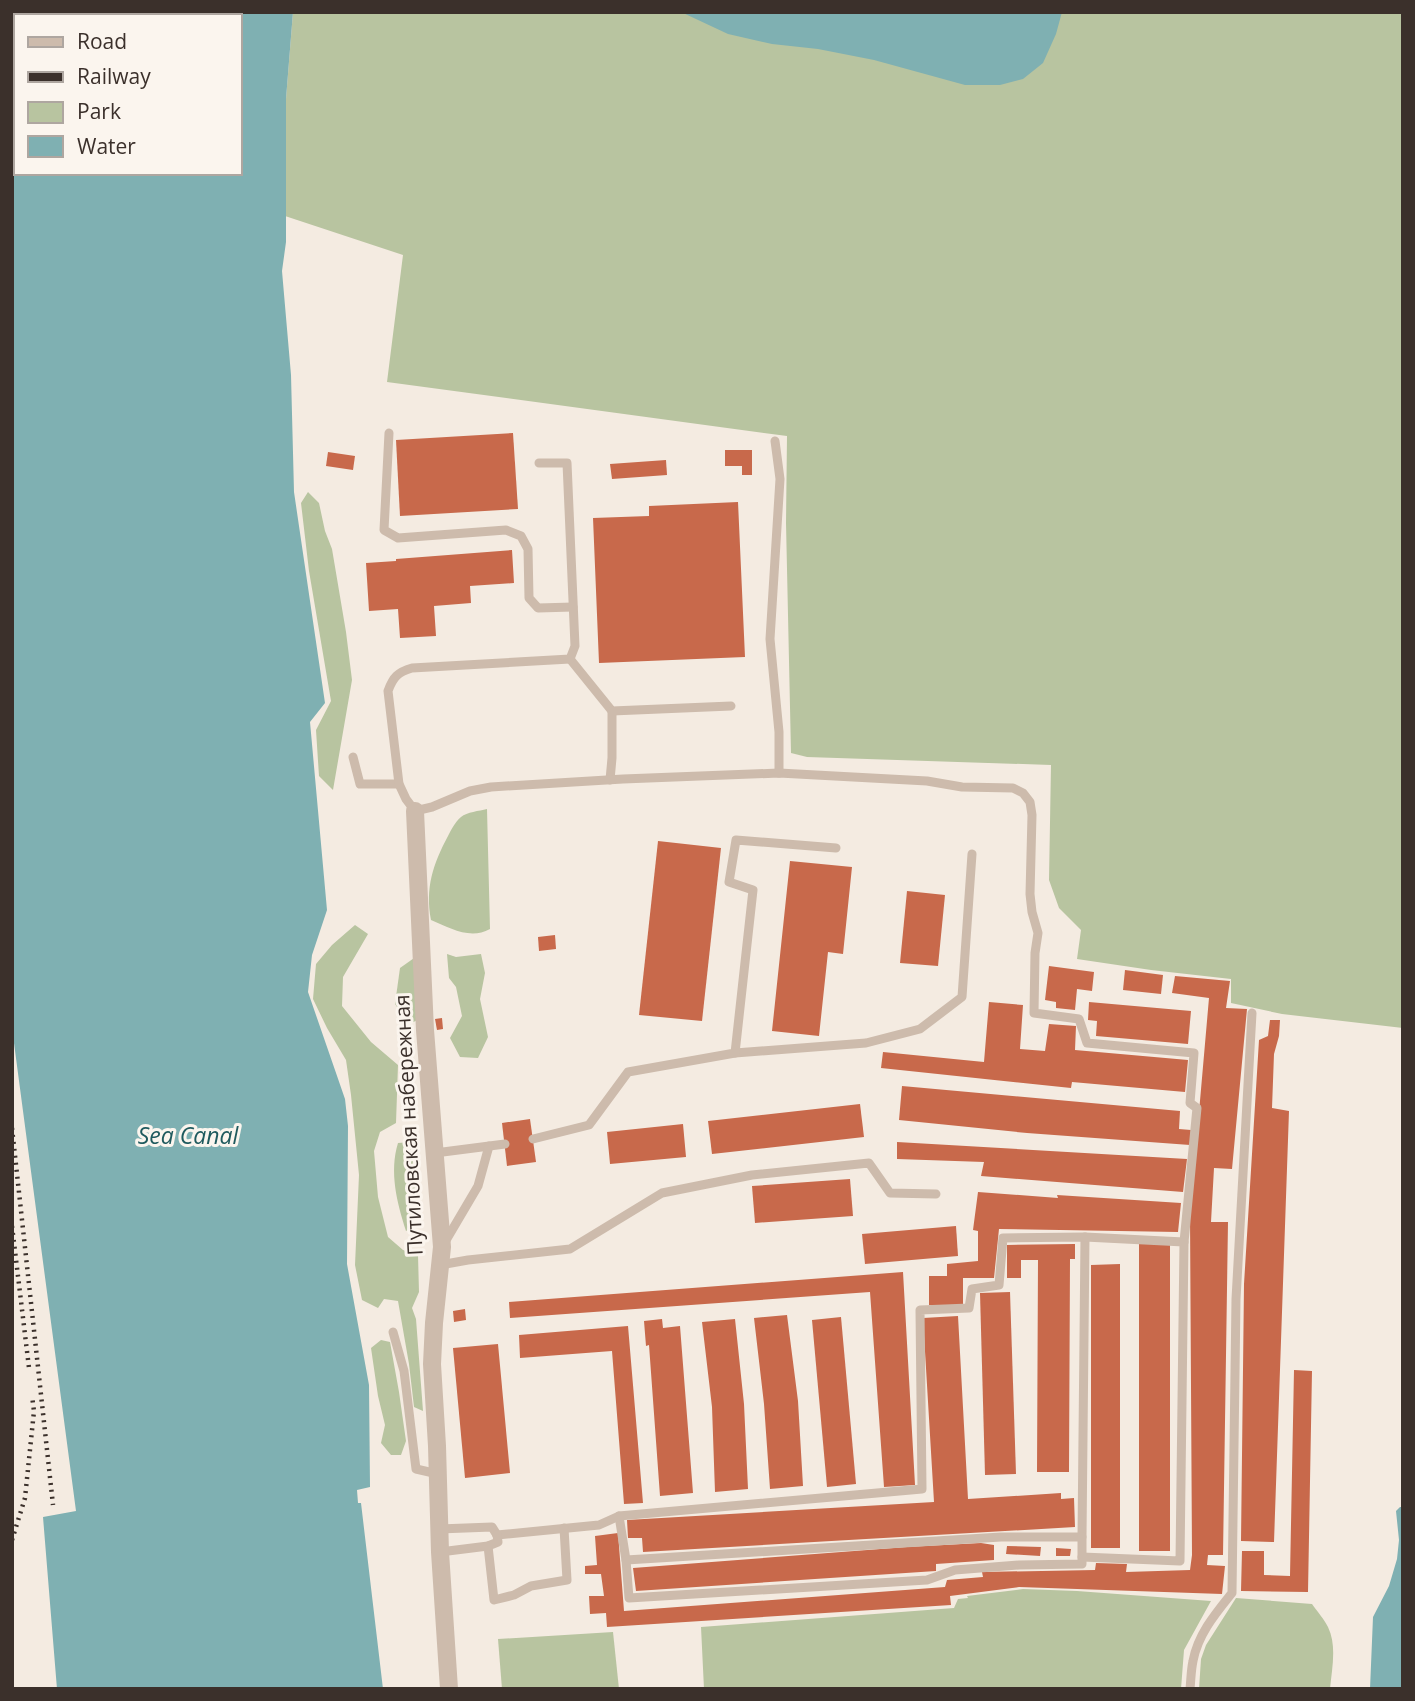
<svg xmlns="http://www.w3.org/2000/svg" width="1415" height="1701" font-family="'Open Sans',sans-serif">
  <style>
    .green { fill: #b8c4a0 }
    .water { fill: #7fb0b2; fill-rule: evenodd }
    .building { fill: #c8694b }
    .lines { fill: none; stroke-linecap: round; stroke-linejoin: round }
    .service { stroke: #cdbbac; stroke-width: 9 }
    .minor { stroke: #cdbbac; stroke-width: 18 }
    .rail { stroke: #3b302b; stroke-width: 4.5; stroke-dasharray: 2 5; stroke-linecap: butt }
    .labels { text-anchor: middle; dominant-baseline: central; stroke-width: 6; stroke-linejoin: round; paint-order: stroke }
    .street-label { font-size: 21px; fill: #3b302b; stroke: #fbf5ee }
    .water-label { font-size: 23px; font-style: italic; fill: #1f5a5e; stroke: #fbf5ee }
  </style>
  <rect width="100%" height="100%" fill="#f4ebe1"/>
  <g class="green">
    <polygon points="293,12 1403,12 1403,1028 1282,1014 1231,1003 1231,979 1151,970 1077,959 1081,930 1059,908 1049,880 1051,765 807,757 791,753 786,523 787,436 387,382 403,255 285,216 286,99"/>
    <polygon points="308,492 319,503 325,531 332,549 346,632 352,680 333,790 319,776 316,730 331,701 309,571 301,503"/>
    <path d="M487 809 490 929C470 940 450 928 431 920 425 888 433 864 448 836 451 830 455 822 461 817 467 812 479 811 487 809Z"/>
    <polygon points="355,925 368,934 343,977 342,1006 371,1042 398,1065 396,1123 380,1132 374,1151 378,1197 388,1237 403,1250 418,1255 419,1292 412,1308 416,1319 423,1411 414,1407 409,1364 398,1301 384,1299 378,1308 362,1300 355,1265 359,1175 351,1095 346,1060 327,1028 313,999 316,964 332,945"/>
    <polygon points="447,954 456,957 481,954 485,973 480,999 488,1037 478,1058 460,1057 450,1038 462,1016 456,987 449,978"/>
    <polygon points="417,956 420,1019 409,1024 395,1004 400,968"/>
    <path d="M411 1142 413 1165 421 1204 416 1225 406 1231C397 1203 389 1172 398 1143Z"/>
    <polygon points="381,1340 390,1342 399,1392 406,1441 401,1455 391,1455 381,1443 385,1425 378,1396 371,1348"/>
    <polygon points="1023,1589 1077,1591 1211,1601 1184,1650 1181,1689 704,1689 701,1627 954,1608 958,1599 968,1598 967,1596"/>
    <path d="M1236 1598 1312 1604C1317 1611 1324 1619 1328 1627 1337 1646 1332 1668 1330 1689H1199L1201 1659 1206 1645Z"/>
    <polygon points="613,1632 619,1689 502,1689 498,1639"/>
  </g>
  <g class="water">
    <path d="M12 12H293L286 99V242L282 271 291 375 294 492 325 703 310 722 327 910 312 955 308 992 345 1099 348 1126 347 1264 369 1385 370 1487 357 1490 358 1503H361L383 1689H57L43 1517 76 1511 12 1028ZM16 16H240V173H16Z"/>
    <polygon points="681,12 1062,12 1056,34 1043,63 1023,79 1000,85 965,85 874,60 818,49 772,44 728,34"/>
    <polygon points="1400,1507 1403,1507 1403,1689 1370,1689 1373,1617 1389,1586 1397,1559 1399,1540 1396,1511"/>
  </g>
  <g class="building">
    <polygon points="513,433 518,509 400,516 396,440"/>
    <polygon points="725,450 752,450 752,475 742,475 742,466 725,466"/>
    <polygon points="328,452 355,456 353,470 326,466"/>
    <polygon points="666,460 667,475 612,479 610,464"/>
    <polygon points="738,502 745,657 599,663 593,518 649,516 649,506"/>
    <polygon points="512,550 514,583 470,586 471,603 434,606 436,636 400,638 398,609 369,611 366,563 396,561 396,559"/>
    <polygon points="658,841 721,848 702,1021 639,1015"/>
    <polygon points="790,861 852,867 843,954 828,952 819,1036 772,1031"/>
    <polygon points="907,891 945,895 938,966 900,963"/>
    <polygon points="555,935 556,949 539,951 538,937"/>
    <polygon points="1049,966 1094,972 1092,991 1077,989 1075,1010 1056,1008 1056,1002 1045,1000"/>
    <polygon points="1125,970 1163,975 1161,994 1123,990"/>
    <polygon points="1175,976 1230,981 1226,1008 1247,1009 1232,1169 1214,1168 1211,1222 1228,1222 1223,1555 1208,1555 1207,1565 1225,1566 1222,1594 1019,1587 950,1596 951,1605 607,1627 606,1613 590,1614 589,1596 604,1596 601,1574 585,1574 585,1566 597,1565 595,1536 618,1533 624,1611 945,1587 947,1580 983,1577 982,1572 1095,1570 1096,1563 1127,1564 1126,1572 1190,1570 1192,1555 1190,1215 1209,998 1172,993"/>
    <polygon points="989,1002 1023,1005 1020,1049 1045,1051 1049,1024 1076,1026 1075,1050 1188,1060 1185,1092 1072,1082 1071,1088 881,1068 883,1052 984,1062"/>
    <polygon points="1089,1002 1191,1011 1188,1044 1096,1036 1097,1021 1088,1020"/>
    <polygon points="442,1018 443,1029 437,1030 435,1019"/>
    <polygon points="1270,1020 1280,1020 1279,1036 1274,1054 1272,1108 1289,1111 1274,1542 1241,1541 1244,1284 1259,1040 1268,1036"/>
    <polygon points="902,1086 1180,1111 1179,1129 1191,1130 1190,1145 1027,1133 899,1120"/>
    <polygon points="860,1104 864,1137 712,1154 708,1121"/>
    <polygon points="530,1119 536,1162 507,1166 502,1123"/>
    <polygon points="683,1124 686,1157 610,1164 607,1132"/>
    <polygon points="897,1142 1187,1159 1183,1192 981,1176 984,1162 897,1159"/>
    <polygon points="850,1179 853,1216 755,1223 752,1186"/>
    <polygon points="978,1192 1058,1198 1057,1195 1181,1203 1178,1232 999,1229 994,1278 963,1278 963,1305 929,1305 929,1276 947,1276 947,1264 978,1261 978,1231 973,1230"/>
    <polygon points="956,1226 958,1256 865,1264 862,1234"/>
    <polygon points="1170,1243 1170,1551 1139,1551 1139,1244"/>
    <polygon points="1075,1244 1075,1259 1070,1259 1069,1472 1037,1472 1038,1260 1021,1260 1021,1278 1007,1278 1007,1245"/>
    <polygon points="1120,1264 1120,1548 1091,1548 1091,1265"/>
    <polygon points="903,1272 915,1485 884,1487 870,1292 510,1318 509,1302"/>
    <polygon points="1010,1292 1016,1474 985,1475 980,1293"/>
    <polygon points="465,1309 466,1320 454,1322 453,1311"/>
    <polygon points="787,1315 798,1401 803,1486 770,1489 764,1404 754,1318"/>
    <polygon points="958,1316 968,1499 1061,1493 1061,1499 1074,1498 1075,1527 643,1552 642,1538 628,1538 627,1520 934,1502 923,1318"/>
    <polygon points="841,1317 856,1484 827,1487 812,1320"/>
    <polygon points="662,1319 663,1328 680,1326 693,1493 660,1496 649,1345 646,1346 644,1321"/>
    <polygon points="735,1319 744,1404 748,1489 715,1492 712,1407 702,1322"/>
    <polygon points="628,1326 643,1503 624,1504 612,1351 520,1358 519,1335"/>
    <polygon points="498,1344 510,1473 465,1478 453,1348"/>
    <polygon points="1294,1370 1312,1371 1308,1592 1241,1591 1242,1551 1264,1551 1264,1575 1290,1576"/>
    <polygon points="981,1543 994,1545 994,1560 936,1564 936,1571 636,1591 633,1568 907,1547"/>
    <polygon points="1007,1546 1041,1547 1040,1556 1006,1554"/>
    <polygon points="1056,1548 1071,1549 1070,1556 1056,1556"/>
  </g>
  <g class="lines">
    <g class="service">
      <polyline points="389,433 384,530 398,538 506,530 521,536 528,549 529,598 538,608 573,607"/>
      <polyline points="775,441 780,479 770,639 779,732 779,773"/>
      <polyline points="570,659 612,711 731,706"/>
      <polyline points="353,757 360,784 399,784"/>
      <polyline points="610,780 612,758 612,711"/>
      <polyline points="735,1053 866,1043 920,1029 962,997 972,854"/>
      <polyline points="533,1139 589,1125 628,1072 735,1053 753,890 729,882 736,840 836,848"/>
      <polyline points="435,1153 505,1144"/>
      <polyline points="445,1242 478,1186 489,1146"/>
      <polyline points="440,1265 468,1260 570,1249 662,1193 752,1175 869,1163 890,1193 936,1194"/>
      <polyline points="393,1332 404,1371 416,1469 438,1474"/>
      <polyline points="619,1516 626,1560 1001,1537 1082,1537 1085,1237"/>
      <polyline points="439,1529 492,1527 497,1535"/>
      <path d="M497 1535 599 1525 619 1516 922 1489 920 1310 969 1308 972 1289 999 1285 1003 1238 1085 1237 1184 1242 1197 1108 1190 1103 1194 1053 1087 1043 1079 1019 1034 1013 1035 953 1038 933 1032 912 1030 894 1032 815 1030 802 1023 793 1013 788 962 787 927 781 779 773 623 779 491 787 470 791 432 807 415 811 406 799 399 784 388 691C393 677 398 672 412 668L570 659 575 646 567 463H539"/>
      <polyline points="488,1546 494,1600 514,1595 531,1586 567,1580 564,1528"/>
      <polyline points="440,1552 488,1546 498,1542 497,1535"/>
      <polyline points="1082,1557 1180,1561 1184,1242"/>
      <polyline points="626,1560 629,1598 927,1580 955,1570 1019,1565 1082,1564 1082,1537"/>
      <path d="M1190 1689C1191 1679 1191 1670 1193 1661 1198 1634 1216 1613 1232 1593L1236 1299 1252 1013"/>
    </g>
    <polyline class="minor" points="415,811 425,1030 442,1247 434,1323 432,1364 437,1446 440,1552 449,1689"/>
    <g class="rail">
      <polyline points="12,1128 53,1505"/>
      <polyline points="12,1226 29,1368"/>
      <polyline points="12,1540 25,1498 34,1411 32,1396"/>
    </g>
  </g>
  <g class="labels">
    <g class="street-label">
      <text transform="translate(408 1125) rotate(-93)">Путиловская набережная</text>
    </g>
    <g class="water-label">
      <text x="188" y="1135">Sea Canal</text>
    </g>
  </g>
  <rect width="1415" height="1701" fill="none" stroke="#3b302b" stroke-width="28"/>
  <rect x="14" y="14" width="228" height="161" fill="#fbf5ee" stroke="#aea6a0" stroke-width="2"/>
  <rect x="28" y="37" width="35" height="10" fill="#cdbbac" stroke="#aea6a0" stroke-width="2"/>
  <text x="77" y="49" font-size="21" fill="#3b302b">Road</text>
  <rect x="28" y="72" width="35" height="10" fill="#3b302b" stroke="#aea6a0" stroke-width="2"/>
  <text x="77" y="84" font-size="21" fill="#3b302b">Railway</text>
  <rect x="28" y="102" width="35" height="21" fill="#b8c4a0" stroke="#aea6a0" stroke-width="2"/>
  <text x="77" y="119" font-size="21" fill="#3b302b">Park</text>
  <rect x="28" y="136" width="35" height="21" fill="#7fb0b2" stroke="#aea6a0" stroke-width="2"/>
  <text x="77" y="154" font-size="21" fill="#3b302b">Water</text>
</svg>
